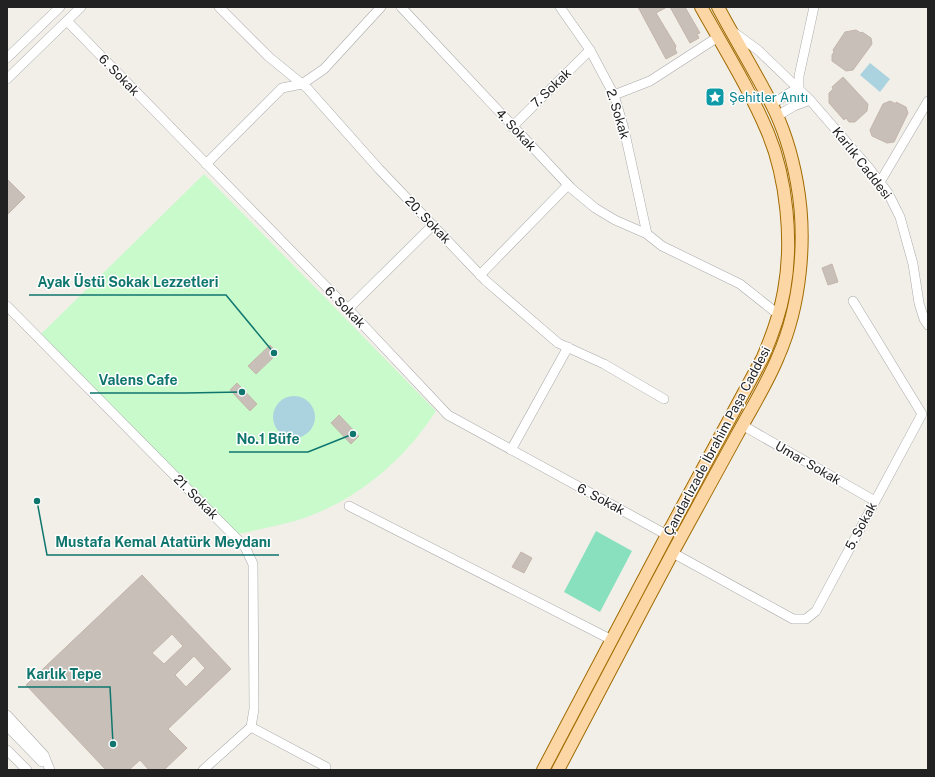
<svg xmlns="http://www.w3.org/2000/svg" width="935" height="777" font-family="'Public Sans',sans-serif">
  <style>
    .park { fill: #c8facc }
    .pitch { fill: #88e0be }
    .water { fill: #aad3df }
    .building { fill: #c7bfb8; stroke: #c4b6ab; fill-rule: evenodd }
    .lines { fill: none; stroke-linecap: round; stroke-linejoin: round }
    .minor-casing { stroke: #a9a9a9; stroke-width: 10 }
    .major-casing { stroke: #a06b00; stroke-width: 14 }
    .minor { stroke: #fff; stroke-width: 9 }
    .major { stroke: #fcd6a4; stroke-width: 12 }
    .labels { text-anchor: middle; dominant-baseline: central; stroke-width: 3; stroke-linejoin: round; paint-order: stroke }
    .street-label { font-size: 13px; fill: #222; stroke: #fff }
    .culture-label { font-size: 13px; fill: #0d838f; stroke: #fff; text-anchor: start }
    .leader { fill: none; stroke: #0f766e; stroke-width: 1.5 }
    .callout-dot { fill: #0f766e; stroke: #fff; stroke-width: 1.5 }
    .callout-label { font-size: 14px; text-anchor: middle; font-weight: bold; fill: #0f766e; stroke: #fff; stroke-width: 3; stroke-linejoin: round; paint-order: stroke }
  </style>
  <rect width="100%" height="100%" fill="#f2efe9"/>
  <path class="park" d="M204 174 436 411C403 462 354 503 295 521 276 526 257 530 238 534L41 334Z"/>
  <polygon class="pitch" points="596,531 632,551 600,612 564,592"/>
  <g class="water">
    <polygon points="870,63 890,79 880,92 860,75"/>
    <circle cx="294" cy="417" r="21"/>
  </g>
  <g class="building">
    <polygon points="638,7 667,7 656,13 676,46 675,49 677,53 666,59"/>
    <polygon points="670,7 685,7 700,33 697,34 699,38 690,43"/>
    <polygon points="856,30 861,33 862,32 871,38 872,44 853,70 846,71 832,61 832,55 834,52 833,50 845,32"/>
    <polygon points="843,77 868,104 867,111 855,122 849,122 846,118 844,120 829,103 829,93 833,89 832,87"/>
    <polygon points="890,101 896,104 896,102 906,107 908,113 894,142 887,143 872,136 870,130 883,104"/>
    <polygon points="7,179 25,197 7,215"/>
    <polygon points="832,264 838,282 828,285 822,268"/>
    <polygon points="270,345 278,353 256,374 248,366"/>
    <polygon points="237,383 257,404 250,411 230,390"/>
    <polygon points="339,415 359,436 351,444 331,423"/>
    <polygon points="521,552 532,558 524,573 512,567"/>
    <path d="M142 575 231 669 168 729 187 748 164 770H149L140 760 129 770H106L26 685ZM172 634 183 646 164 664 152 653ZM194 656 205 668 186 687 175 675Z"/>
  </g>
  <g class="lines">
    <defs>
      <g id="minor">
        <polyline points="219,7 269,57 307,88 379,169 485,280 558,343 604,364 664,399"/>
        <polyline points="401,7 571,188 595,208 615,220 647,234 662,246 740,284 779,315"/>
        <polyline points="560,7 590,50 614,95 624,129 647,234"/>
        <polyline points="67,21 348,309 448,415 667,535"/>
        <polyline points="732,31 758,50 810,100 869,168 888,193 900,217 913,264 919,303 924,319 928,325"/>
        <polyline points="7,58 60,7"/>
        <polyline points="7,79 81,7"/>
        <polyline points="614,95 650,81 718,37"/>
        <polyline points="772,104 799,87 799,76 814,7"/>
        <polyline points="777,116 794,106 810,100"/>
        <polyline points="512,127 590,50"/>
        <polyline points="206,164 282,88 302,84 324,69 381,7"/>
        <polyline points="880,182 928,101"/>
        <polyline points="480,275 568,185"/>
        <polyline points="7,306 245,547 253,564 254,709 251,727 203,770"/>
        <polyline points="348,309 433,225"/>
        <polyline points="742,425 875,501"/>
        <polyline points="511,450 568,347"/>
        <polyline points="349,506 612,640"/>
        <polyline points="673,553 793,619 806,619 816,611 922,414 853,301"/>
        <polyline points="7,715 44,755 50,770"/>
        <polyline points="7,726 42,762"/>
        <polyline points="251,727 326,767 324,770"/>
        <polyline points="7,750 27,770"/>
      </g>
      <g id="major">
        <path d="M543 770 667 535 763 357C772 336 780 314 784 291 793 242 787 179 768 133 750 90 724 48 701 7"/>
        <path d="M558 770C597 696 635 623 674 550 695 512 716 473 737 435 751 409 767 384 778 357 801 305 807 238 797 183 792 155 784 128 771 103 754 70 735 39 718 7"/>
      </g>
    </defs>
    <use href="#minor" class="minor-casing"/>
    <use href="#major" class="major-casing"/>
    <use href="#minor" class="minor"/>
    <use href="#major" class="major"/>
  </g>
  <defs>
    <symbol id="sight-square" viewBox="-11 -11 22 22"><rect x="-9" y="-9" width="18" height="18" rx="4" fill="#0f9aa8" stroke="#fff"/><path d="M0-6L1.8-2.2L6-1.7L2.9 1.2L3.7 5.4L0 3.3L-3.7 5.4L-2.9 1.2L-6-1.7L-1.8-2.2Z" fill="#fff"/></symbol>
  </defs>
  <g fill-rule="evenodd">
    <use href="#sight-square" x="704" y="86" width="22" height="22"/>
  </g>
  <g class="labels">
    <g class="street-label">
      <text transform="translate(119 75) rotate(46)">6. Sokak</text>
      <text transform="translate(551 88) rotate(-44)">7. Sokak</text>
      <text transform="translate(618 114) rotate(73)">2. Sokak</text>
      <text transform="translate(516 130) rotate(47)">4. Sokak</text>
      <text transform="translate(862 163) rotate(52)">Karlık Caddesi</text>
      <text transform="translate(428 220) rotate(46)">20. Sokak</text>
      <text transform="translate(345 307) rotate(46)">6. Sokak</text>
      <text transform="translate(717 441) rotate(-62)">Çandarlızade İbrahim Paşa Caddesi</text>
      <text transform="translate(808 463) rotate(30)">Umar Sokak</text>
      <text transform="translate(196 497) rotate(45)">21. Sokak</text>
      <text transform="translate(601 499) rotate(28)">6. Sokak</text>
      <text transform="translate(861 526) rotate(-62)">5. Sokak</text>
    </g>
    <g class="culture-label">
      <text x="729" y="97">Şehitler Anıtı</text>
    </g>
  </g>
  <path class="leader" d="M274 353L226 295H29M242 392L185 393H90M353 434L308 452H229M37 501L47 555H279M113 744L110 687H18"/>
  <g class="callout-dot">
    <circle cx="274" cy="353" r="4"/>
    <circle cx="242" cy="392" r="4"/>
    <circle cx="353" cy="434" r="4"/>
    <circle cx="37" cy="501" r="4"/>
    <circle cx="113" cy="744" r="4"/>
  </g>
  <g class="callout-label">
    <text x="128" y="287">Ayak Üstü Sokak Lezzetleri</text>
    <text x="138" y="385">Valens Cafe</text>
    <text x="268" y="444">No.1 Büfe</text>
    <text x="163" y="547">Mustafa Kemal Atatürk Meydanı</text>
    <text x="64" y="679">Karlık Tepe</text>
  </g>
  <rect width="935" height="777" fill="none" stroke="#222222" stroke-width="16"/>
</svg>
